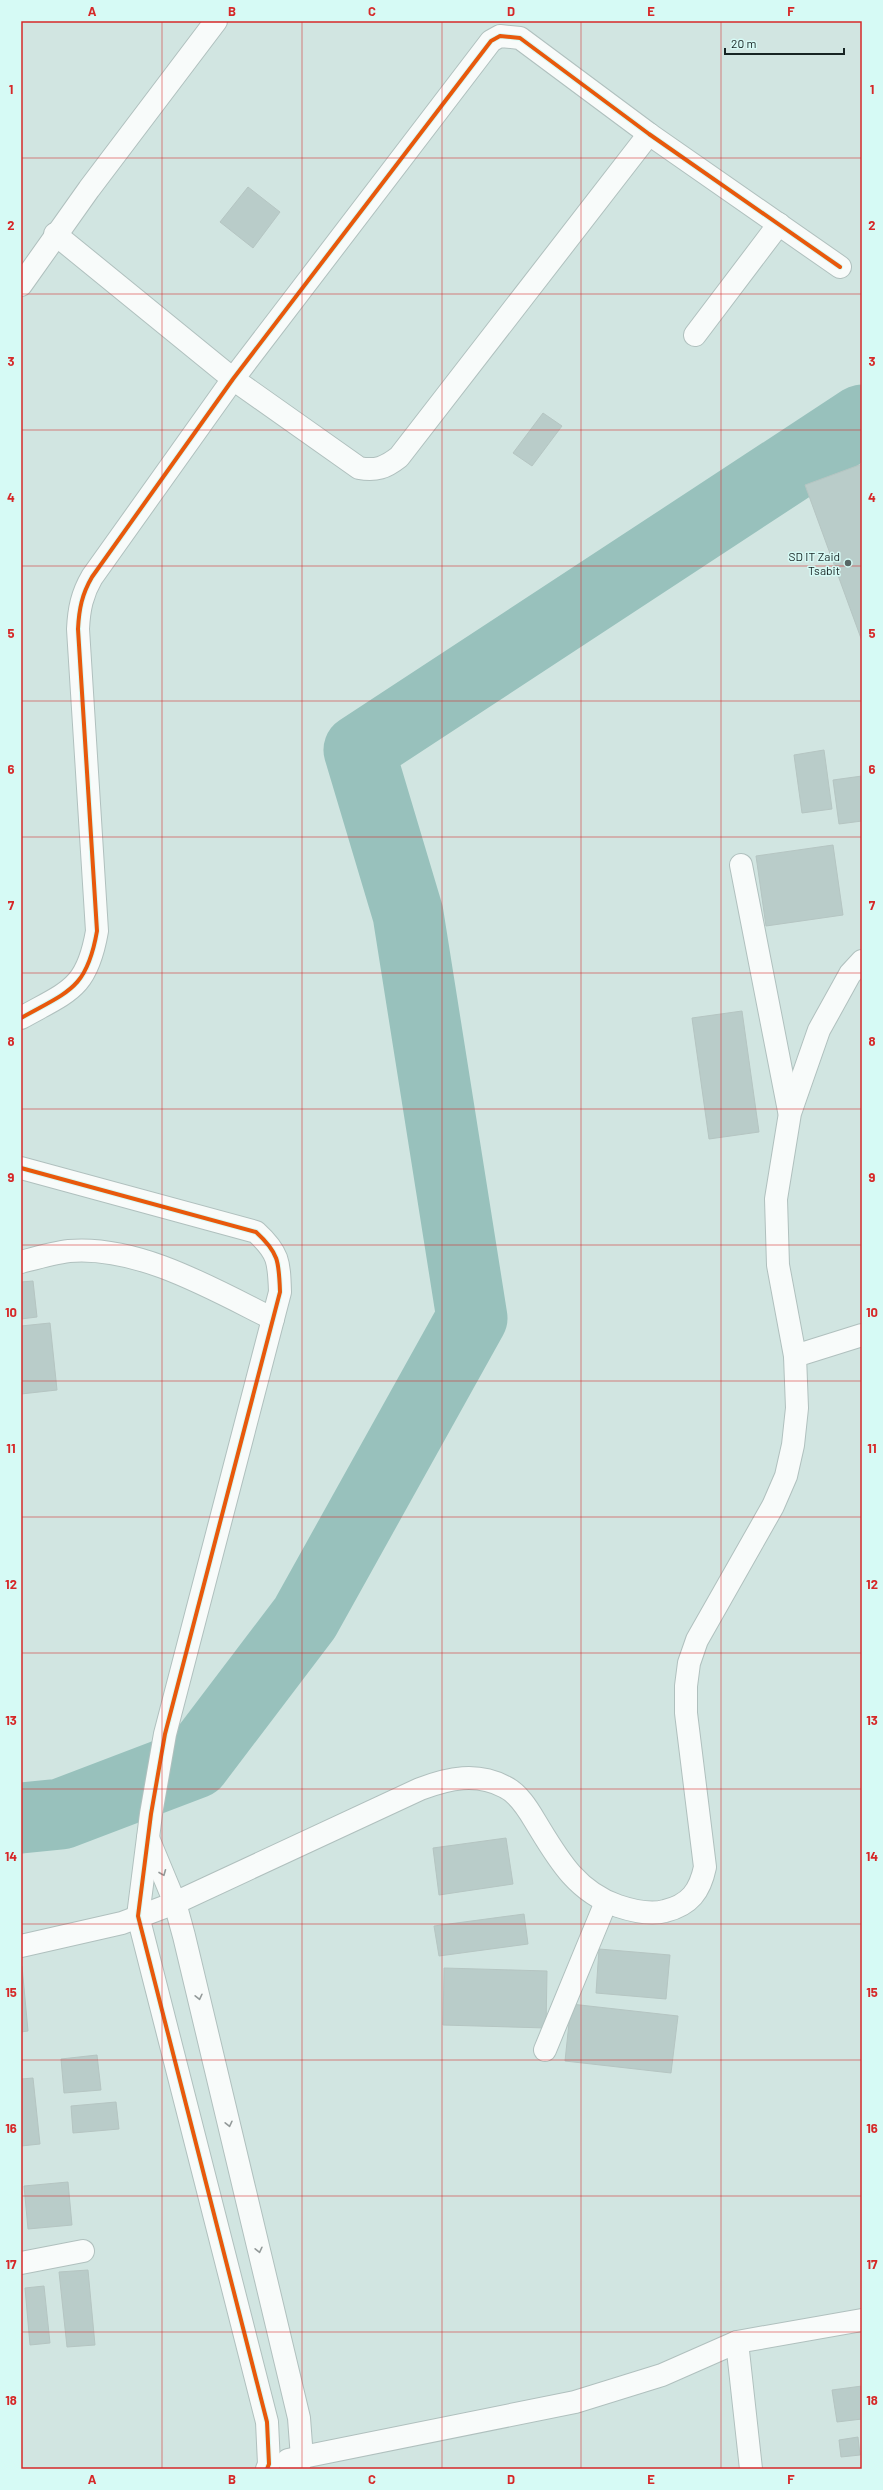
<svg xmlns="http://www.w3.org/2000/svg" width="883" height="2490" font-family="Barlow,sans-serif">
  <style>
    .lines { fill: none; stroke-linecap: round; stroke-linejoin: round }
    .river { stroke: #98c1bc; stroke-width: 71 }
    .building { fill: #b9ccc9; stroke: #b5c5c2 }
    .street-casing { stroke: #b0c0be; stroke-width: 24 }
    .street { stroke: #f8fbfa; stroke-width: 22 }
    .cycleway-casing { stroke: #d6faf5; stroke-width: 6 }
    .cycleway { stroke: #e8590c; stroke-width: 4 }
    .oneway { stroke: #939a99 }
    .grid { fill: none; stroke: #d62828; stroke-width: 1; stroke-opacity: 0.55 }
    .poi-dot { fill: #586866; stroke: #d6faf5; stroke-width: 1.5 }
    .labels { text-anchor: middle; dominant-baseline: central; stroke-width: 3; stroke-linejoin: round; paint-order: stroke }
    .poi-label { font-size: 12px; fill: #172423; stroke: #d6faf5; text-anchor: end }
    .neatline { fill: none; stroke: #d62828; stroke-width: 1.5 }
    .grid-label { font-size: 13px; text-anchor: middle; font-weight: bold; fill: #d62828 }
  </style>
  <rect width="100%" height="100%" fill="#d1e5e1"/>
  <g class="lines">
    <polyline class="river" points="21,1818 61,1814 195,1763 305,1618 472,1318 408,914 359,750 862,420"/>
  </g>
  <g class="building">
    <polygon points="248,187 280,212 253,248 220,222"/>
    <polygon points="543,413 562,426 532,466 513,453"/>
    <polygon points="862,464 862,641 805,485"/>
    <polygon points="824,750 832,809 802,813 794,755"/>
    <polygon points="862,776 862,821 839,824 833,780"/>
    <polygon points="833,845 843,915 766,926 756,856"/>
    <polygon points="742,1011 759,1132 709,1139 692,1018"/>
    <polygon points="33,1281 37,1317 21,1319 21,1282"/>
    <polygon points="50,1323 57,1390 21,1394 21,1326"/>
    <polygon points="506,1838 513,1884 439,1895 433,1848"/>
    <polygon points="524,1914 528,1944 439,1956 434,1926"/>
    <polygon points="599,1949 670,1955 666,1999 596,1993"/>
    <polygon points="22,1966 28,2031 21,2032 21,1966"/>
    <polygon points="444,1968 547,1971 546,2028 443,2025"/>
    <polygon points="571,2004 678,2016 671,2073 565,2061"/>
    <polygon points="97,2055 101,2090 64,2093 61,2059"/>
    <polygon points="33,2078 40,2144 21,2146 21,2079"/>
    <polygon points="116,2102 119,2129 73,2133 71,2106"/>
    <polygon points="68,2182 72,2225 28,2229 24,2186"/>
    <polygon points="88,2270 95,2345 67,2347 59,2272"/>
    <polygon points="44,2286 50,2343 30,2345 25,2288"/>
    <polygon points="862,2386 862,2419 837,2422 832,2390"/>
    <polygon points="858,2437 860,2455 841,2457 839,2440"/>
  </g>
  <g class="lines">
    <defs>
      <g id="street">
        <path d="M55 234 233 379 359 468C376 471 385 468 399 457L649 134"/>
        <polyline points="21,285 89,189 216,21"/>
        <polyline points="695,335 779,224"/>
        <polyline points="741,865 789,1111"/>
        <path d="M21 1018C69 991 87 989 97 931L78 629C79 609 82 594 92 577L233 379 491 41 500 36 520 38 649 134 840 267"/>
        <path d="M21 1168 256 1232C279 1253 279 1262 280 1292L165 1734 151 1814 138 1916 267 2422 269 2464 267 2469"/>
        <path d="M21 1262C36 1258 53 1253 69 1251 138 1245 213 1289 273 1319"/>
        <polyline points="795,1356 778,1265 776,1199 790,1113 819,1030 850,974 862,961"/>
        <polyline points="148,1838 175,1903 184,1936 299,2418 302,2458 297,2469"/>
        <path d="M21 1946 122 1923 175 1903 420 1789C449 1778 477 1772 505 1787 518 1793 528 1809 535 1821 557 1857 575 1891 618 1906 633 1911 650 1915 665 1911 690 1905 700 1891 705 1867L686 1713V1686L689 1663 697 1640 773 1506 786 1476 793 1445 797 1408 795 1356 862 1335"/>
        <polyline points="545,2050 606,1902"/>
        <polyline points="21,2263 83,2251"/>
        <polyline points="737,2342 751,2469"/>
        <polyline points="288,2460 575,2402 662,2375 737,2342 862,2320"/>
      </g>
    </defs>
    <use href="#street" class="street-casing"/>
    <use href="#street" class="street"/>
    <defs>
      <g id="cycleway">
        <path d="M21 1018C69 991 87 989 97 931L78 629C79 609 82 594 92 577L233 379 491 41 500 36 520 38 649 134 840 267"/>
        <path d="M21 1168 256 1232C279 1253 279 1262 280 1292L165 1734 151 1814 138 1916 267 2422 269 2464 267 2469"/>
      </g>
    </defs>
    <use href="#cycleway" class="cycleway-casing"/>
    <use href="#cycleway" class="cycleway"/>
  </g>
  <defs><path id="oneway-chevron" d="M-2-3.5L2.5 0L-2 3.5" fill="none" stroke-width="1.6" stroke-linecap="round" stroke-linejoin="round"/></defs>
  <g class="oneway">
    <use href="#oneway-chevron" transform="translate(163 1873) rotate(68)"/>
    <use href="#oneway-chevron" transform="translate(199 1997) rotate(77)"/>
    <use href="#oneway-chevron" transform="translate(229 2124) rotate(77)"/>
    <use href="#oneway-chevron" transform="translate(259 2250) rotate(77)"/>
  </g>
  <path class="grid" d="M162 21V2469M302 21V2469M442 21V2469M581 21V2469M721 21V2469M21 158H862M21 294H862M21 430H862M21 566H862M21 701H862M21 837H862M21 973H862M21 1109H862M21 1245H862M21 1381H862M21 1517H862M21 1653H862M21 1789H862M21 1924H862M21 2060H862M21 2196H862M21 2332H862"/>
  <circle class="poi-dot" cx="848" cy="563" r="4"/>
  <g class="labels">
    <g class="poi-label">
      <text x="840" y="556">SD IT Zaid<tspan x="840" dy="14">Tsabit</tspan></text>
    </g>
  </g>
  <rect width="883" height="2490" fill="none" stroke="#d6faf5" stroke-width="44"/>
  <path d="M725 48v6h119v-6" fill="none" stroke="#172423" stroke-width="2"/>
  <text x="731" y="48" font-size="12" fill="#172423" stroke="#d6faf5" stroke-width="3" paint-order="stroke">20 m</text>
  <rect x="22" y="22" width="839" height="2446" class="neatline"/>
  <g class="grid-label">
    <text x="92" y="16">A</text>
    <text x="232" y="16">B</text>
    <text x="372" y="16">C</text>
    <text x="511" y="16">D</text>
    <text x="651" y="16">E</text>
    <text x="791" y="16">F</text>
    <text x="11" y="94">1</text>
    <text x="872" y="94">1</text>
    <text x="11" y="230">2</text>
    <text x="872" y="230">2</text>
    <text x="11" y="366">3</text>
    <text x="872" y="366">3</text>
    <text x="11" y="502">4</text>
    <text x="872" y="502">4</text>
    <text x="11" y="638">5</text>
    <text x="872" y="638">5</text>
    <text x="11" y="774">6</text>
    <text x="872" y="774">6</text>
    <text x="11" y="910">7</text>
    <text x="872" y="910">7</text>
    <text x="11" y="1046">8</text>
    <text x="872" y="1046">8</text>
    <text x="11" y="1182">9</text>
    <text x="872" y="1182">9</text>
    <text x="11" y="1317">10</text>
    <text x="872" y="1317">10</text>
    <text x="11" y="1453">11</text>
    <text x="872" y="1453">11</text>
    <text x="11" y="1589">12</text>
    <text x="872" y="1589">12</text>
    <text x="11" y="1725">13</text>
    <text x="872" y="1725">13</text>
    <text x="11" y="1861">14</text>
    <text x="872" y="1861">14</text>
    <text x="11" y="1997">15</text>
    <text x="872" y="1997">15</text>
    <text x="11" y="2133">16</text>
    <text x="872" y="2133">16</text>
    <text x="11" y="2269">17</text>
    <text x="872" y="2269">17</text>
    <text x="11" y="2405">18</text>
    <text x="872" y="2405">18</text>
    <text x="92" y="2484">A</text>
    <text x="232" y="2484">B</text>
    <text x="372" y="2484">C</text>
    <text x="511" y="2484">D</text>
    <text x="651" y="2484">E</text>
    <text x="791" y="2484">F</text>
  </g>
</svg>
